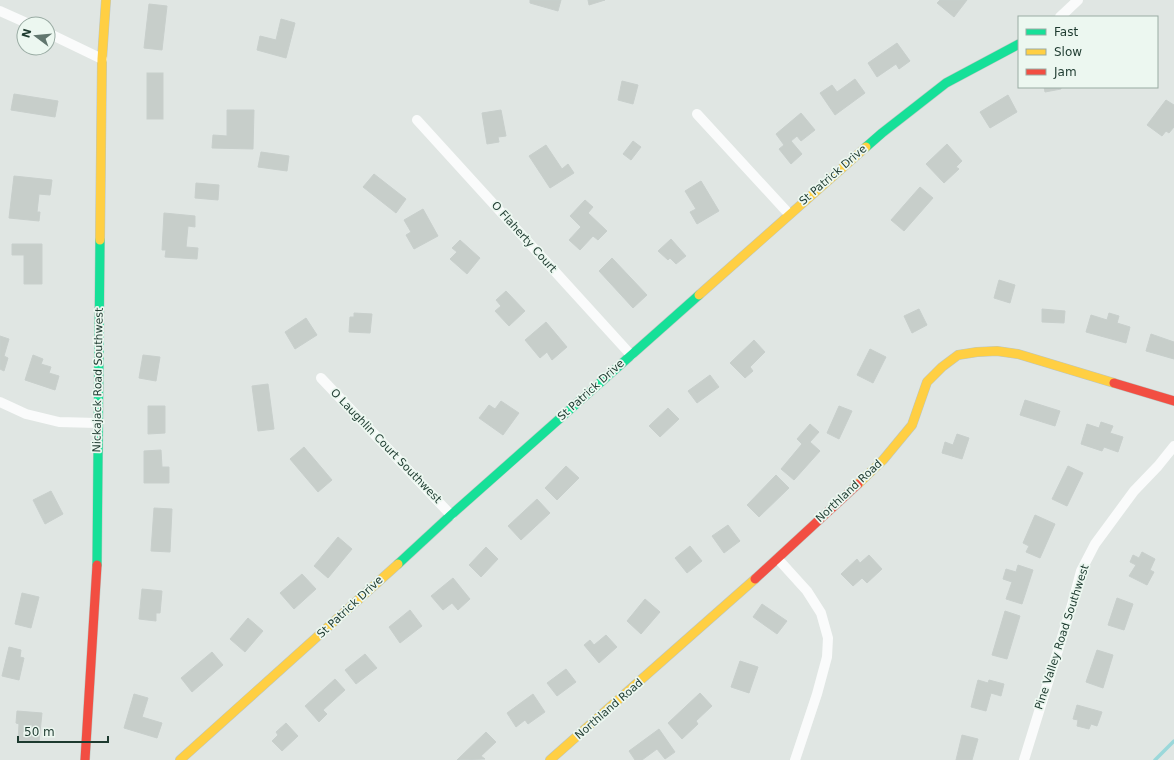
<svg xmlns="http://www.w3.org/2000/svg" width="1174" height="760" font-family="'DejaVu Sans',sans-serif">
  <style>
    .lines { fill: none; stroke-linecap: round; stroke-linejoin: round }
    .stream { stroke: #9bd8da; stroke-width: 3.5 }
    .building { fill: #c7ceca; stroke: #c8cfcc }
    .fast-casing { stroke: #bbc6c1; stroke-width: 10 }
    .slow-casing { stroke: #bbc6c1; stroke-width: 10 }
    .jam-casing { stroke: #bbc6c1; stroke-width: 10 }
    .street { stroke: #fafbfb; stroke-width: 10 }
    .fast { stroke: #16e098; stroke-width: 9 }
    .slow { stroke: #ffcf43; stroke-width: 9 }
    .jam { stroke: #f24e42; stroke-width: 9 }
    .labels { text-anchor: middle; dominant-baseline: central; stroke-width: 3.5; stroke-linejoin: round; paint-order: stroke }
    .street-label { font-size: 11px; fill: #1d3a2f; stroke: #ecf7f0 }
  </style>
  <rect width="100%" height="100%" fill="#e0e6e3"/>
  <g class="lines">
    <polyline class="stream" points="1155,760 1174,741"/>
  </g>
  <g class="building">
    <polygon points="530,0 561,0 558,11 530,3"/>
    <polygon points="588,0 605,0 589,5"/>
    <polygon points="940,0 967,0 954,17 937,3"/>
    <polygon points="149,4 167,6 162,50 144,48"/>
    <polygon points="281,19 295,23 286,58 257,50 260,36 276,40"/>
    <polygon points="897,43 910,61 899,69 896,64 877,77 868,63"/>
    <rect x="147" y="73" width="16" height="46"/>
    <polygon points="855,79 865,93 835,115 820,93 832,85 837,92"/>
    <polygon points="622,81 638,85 633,104 618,100"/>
    <polygon points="1044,87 1061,87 1061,89 1045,92"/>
    <polygon points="14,94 58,101 55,117 11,110"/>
    <polygon points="1008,95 1017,112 990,128 980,112"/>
    <polygon points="1166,100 1174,105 1174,127 1169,133 1166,131 1162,136 1147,125"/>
    <polygon points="227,110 254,110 253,149 212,148 213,135 227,136"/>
    <polygon points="501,110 506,136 498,137 499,142 487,144 482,113"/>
    <polygon points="801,113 815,130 801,141 797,136 791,141 802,154 791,164 779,149 784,145 776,134"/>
    <polygon points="633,141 641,147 631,160 623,154"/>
    <polygon points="947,144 962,161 956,167 959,169 944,183 926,164"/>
    <polygon points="546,145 562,169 568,164 574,173 550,188 529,156"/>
    <polygon points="261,152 289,156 287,171 258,167"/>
    <polygon points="374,174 406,199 396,213 363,187"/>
    <polygon points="14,176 52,180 50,195 39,194 37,212 40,212 39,221 9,218"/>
    <polygon points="701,181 719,211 697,224 690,212 696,209 685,191"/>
    <polygon points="196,183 219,185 218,200 195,198"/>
    <polygon points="920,187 933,198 904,231 891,220"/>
    <polygon points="585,200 593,207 588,213 607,231 598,240 593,236 580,250 569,240 581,227 570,216"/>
    <polygon points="423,209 438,236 414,249 406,235 411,232 404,220"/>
    <polygon points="164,213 195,216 195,227 188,226 186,247 198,248 197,259 165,257 166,250 162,250"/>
    <polygon points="671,239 686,256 676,264 670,258 668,260 658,251"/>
    <polygon points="460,240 480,258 467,274 450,259 457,252 452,248"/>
    <polygon points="12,244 42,244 42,284 24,284 24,255 12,255"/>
    <polygon points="612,258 647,295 633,308 599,271"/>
    <polygon points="999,280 1015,285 1010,303 994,298"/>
    <polygon points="506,291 525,311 509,326 495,311 501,306 496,300"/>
    <polygon points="919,309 927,325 912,333 904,316"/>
    <polygon points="1042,309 1065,311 1064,323 1042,322"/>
    <polygon points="354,313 372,314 370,333 349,332 350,317 354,317"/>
    <polygon points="1109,313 1119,316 1117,323 1130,327 1126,343 1086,332 1091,315 1107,320"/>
    <polygon points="306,318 317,335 295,349 285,332"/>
    <polygon points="546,322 567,347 552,360 547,352 540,358 525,340"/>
    <polygon points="1151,334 1174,342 1174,359 1146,351"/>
    <polygon points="0,336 9,339 4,356 8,358 4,371 0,369"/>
    <polygon points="754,340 765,352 750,367 753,371 745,378 730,363"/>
    <polygon points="870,349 886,357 873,383 857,375"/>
    <polygon points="33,355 43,359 41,364 51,367 49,373 59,376 55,390 25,380"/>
    <polygon points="143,355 160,357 156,381 139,378"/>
    <polygon points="710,375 719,387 697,403 688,391"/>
    <polygon points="268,384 274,429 258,431 252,386"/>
    <polygon points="1025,400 1060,411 1055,426 1020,415"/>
    <polygon points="501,401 519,413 503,435 479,418 489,405 495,409"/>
    <polygon points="148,406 165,406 165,433 148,434"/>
    <polygon points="839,406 852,411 839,439 827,433"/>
    <polygon points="668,408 679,419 660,437 649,426"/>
    <polygon points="1101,422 1113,426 1110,433 1123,437 1118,452 1104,447 1102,451 1081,444 1087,424 1099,428"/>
    <polygon points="810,424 819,432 810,442 820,451 794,480 781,469 802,444 797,439"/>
    <polygon points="957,434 969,438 962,459 942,453 945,442 953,445"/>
    <polygon points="304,447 332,480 318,492 290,459"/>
    <polygon points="161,450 162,467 169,467 169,483 144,483 144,451"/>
    <polygon points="566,466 579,478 557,500 545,488"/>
    <polygon points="1068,466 1083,473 1067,506 1052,499"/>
    <polygon points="776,475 789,488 759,517 747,505"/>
    <polygon points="51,491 63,514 45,524 33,500"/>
    <polygon points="537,499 550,513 521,540 508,526"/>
    <polygon points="154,508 172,509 170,552 151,551"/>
    <polygon points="1035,515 1055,524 1040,558 1026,552 1029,546 1023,543"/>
    <polygon points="728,525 740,541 724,553 712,536"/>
    <polygon points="338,537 352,549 328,578 314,566"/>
    <polygon points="690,546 702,561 687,573 675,558"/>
    <polygon points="486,547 498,559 481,577 469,565"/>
    <polygon points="1142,552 1155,559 1150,570 1154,572 1147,585 1129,576 1136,565 1130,562 1133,555 1139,558"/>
    <polygon points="869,555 882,569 867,583 862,578 853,586 841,574 857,559 860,563"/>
    <polygon points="1018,565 1033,570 1022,604 1006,599 1012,582 1003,579 1006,569 1016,572"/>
    <polygon points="302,574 316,589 294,609 280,593"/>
    <polygon points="453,578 470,599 458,610 452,603 443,610 431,596"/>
    <polygon points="142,589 162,591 160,613 156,613 156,621 139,619"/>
    <polygon points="22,593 39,597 31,628 15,624"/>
    <polygon points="1117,598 1133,604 1124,630 1108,625"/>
    <polygon points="645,599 660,612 641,634 627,621"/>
    <polygon points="762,604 787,621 777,634 753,617"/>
    <polygon points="410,610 422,626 400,643 389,627"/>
    <polygon points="1005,611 1020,616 1007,659 992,655"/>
    <polygon points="248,618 263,631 245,652 230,639"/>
    <polygon points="606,635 617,647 599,663 584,645 590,640 594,645"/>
    <polygon points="9,647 21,650 20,657 24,658 19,680 2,676"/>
    <polygon points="1097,650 1113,655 1103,688 1086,682"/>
    <polygon points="212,652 223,665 192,692 181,678"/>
    <polygon points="365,654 377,668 356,684 345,670"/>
    <polygon points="740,661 758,667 749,693 731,687"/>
    <polygon points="566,669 576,682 557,696 547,683"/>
    <polygon points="335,679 345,690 323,710 327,714 319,722 305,706"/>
    <polygon points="978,680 988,683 989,680 1004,684 1001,696 991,693 986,711 971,707"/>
    <polygon points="700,693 712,706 696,721 698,724 682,739 668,723"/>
    <polygon points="134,694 148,698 142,717 162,723 157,738 124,728"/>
    <polygon points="533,694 545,712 528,724 525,720 516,727 507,713"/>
    <polygon points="1077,705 1102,712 1097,726 1091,724 1089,729 1077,726 1078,720 1073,719"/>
    <polygon points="17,711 42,713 39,742 18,740 19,724 16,723"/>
    <polygon points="286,723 298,736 282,751 272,741 278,735 276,732"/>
    <polygon points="659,729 675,752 665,759 657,749 642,760 635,760 629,751"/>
    <polygon points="486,732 496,742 481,756 485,759 457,760"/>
    <polygon points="962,735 978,739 972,760 956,760"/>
  </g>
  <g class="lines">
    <defs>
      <g id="fast">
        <polyline points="866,147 882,133 946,83 1019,44"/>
        <polyline points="398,564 451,515 699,295"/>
        <polyline points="97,565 100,240"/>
      </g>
      <g id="slow">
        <polyline points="100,240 102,59 106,0"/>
        <polyline points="699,295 866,147"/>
        <polyline points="858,484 883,460 912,425 927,382 942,367 958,355 977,352 997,351 1018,354 1114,383"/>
        <polyline points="180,760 398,564"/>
        <polyline points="550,760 755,579"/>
      </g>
      <g id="jam">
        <polyline points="1114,383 1174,401"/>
        <polyline points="755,579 858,484"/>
        <polyline points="85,760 97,565"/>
      </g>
    </defs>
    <use href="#fast" class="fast-casing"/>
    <use href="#slow" class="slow-casing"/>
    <use href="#jam" class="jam-casing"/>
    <g class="street">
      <polyline points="0,11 29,24"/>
      <polyline points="1060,17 1078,0"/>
      <polyline points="48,33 102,59"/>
      <polyline points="697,114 789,214"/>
      <polyline points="417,120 631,355"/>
      <polyline points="321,378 451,515"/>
      <polyline points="0,402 26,414 59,422 97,423"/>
      <polyline points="778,559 807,591 821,613 828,638 827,657 817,694 795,760"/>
      <polyline points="1024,760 1072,605 1081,571 1095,544 1134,491 1158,466 1174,446"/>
    </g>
    <use href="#fast" class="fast"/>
    <use href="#slow" class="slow"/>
    <use href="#jam" class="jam"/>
  </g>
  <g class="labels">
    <g class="street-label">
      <text transform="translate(833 175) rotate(-41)">St Patrick Drive</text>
      <text transform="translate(524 237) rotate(48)">O Flaherty Court</text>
      <text transform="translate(98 380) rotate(-89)">Nickajack Road Southwest</text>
      <text transform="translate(591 390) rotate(-42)">St Patrick Drive</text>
      <text transform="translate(386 446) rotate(46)">O Laughlin Court Southwest</text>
      <text transform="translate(849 491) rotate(-43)">Northland Road</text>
      <text transform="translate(350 607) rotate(-43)">St Patrick Drive</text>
      <text transform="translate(1062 637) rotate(-72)">Pine Valley Road Southwest</text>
      <text transform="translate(609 709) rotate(-41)">Northland Road</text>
    </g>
  </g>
  <rect x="1018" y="16" width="140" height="72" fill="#ecf7f0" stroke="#99aba3"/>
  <rect x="1026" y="29" width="20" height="6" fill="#16e098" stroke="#99aba3"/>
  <text x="1054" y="36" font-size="12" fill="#1d3a2f">Fast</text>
  <rect x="1026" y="49" width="20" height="6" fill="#ffcf43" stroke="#99aba3"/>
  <text x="1054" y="56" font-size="12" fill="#1d3a2f">Slow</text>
  <rect x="1026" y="69" width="20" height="6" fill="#f24e42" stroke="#99aba3"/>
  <text x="1054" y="76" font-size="12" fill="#1d3a2f">Jam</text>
  <g transform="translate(36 36) rotate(286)"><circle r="19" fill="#ecf7f0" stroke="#99aba3"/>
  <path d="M0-3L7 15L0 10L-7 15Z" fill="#61766e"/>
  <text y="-6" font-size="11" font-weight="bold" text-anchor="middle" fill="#1d3a2f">N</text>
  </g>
  <path d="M18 736v6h90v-6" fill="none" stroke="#1d3a2f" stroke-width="2"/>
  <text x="24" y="736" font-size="12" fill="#1d3a2f" stroke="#ecf7f0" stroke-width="3" paint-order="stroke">50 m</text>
</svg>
